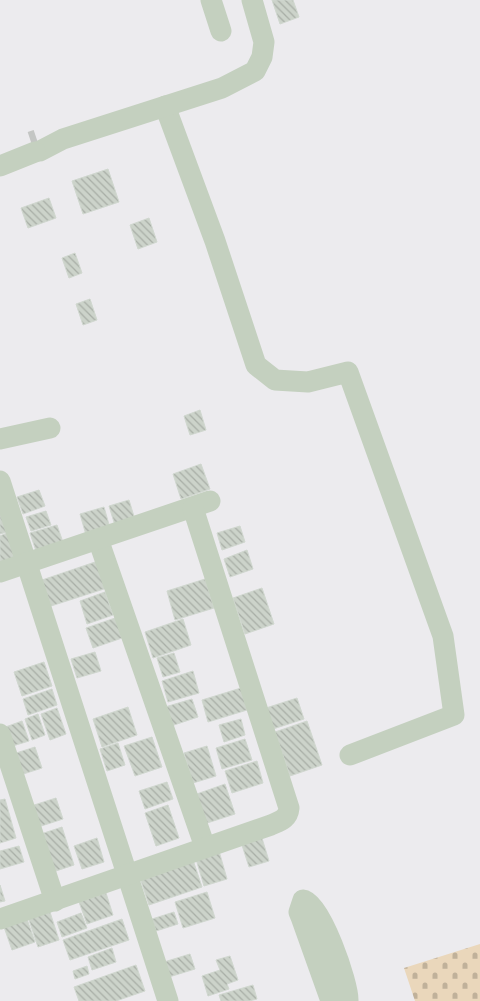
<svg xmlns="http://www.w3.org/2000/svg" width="480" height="1001" font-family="Poppins,sans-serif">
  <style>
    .cemetery { fill: url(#cemetery-stones) }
    .building { fill: url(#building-back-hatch); stroke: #d0d7cf }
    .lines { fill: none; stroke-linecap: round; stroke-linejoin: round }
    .minor-tunnel { stroke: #c4c6c4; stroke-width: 21; stroke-dasharray: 21 11; stroke-linecap: butt }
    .minor { stroke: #c4d0bf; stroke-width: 21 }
  </style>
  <defs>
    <pattern id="cemetery-stones" width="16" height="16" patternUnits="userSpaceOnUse" patternTransform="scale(1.25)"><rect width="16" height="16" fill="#ead7bb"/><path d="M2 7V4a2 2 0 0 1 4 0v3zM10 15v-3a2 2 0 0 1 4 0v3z" fill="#c0b19a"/></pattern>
    <pattern id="building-back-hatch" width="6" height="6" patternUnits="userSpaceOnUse" patternTransform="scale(1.25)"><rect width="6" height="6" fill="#ccd3ca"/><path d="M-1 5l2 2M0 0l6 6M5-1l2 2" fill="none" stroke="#a8aea6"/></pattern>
  </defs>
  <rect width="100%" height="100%" fill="#ecebee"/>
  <polygon class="cemetery" points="480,944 480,1001 415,1001 404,968"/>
  <g class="building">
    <polygon points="272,0 293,0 299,17 280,24"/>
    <polygon points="108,169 119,202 83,214 72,181"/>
    <polygon points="49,198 56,218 28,228 21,208"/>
    <polygon points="149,218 157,242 138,249 130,225"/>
    <polygon points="75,253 82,273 69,278 62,258"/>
    <polygon points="90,299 97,320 83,325 76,304"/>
    <polygon points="200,410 206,430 190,435 184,416"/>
    <polygon points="201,464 210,489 181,499 173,474"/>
    <polygon points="39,490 45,506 23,514 17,497"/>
    <polygon points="129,500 137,526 117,532 109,506"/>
    <polygon points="104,507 110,528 86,535 80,514"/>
    <polygon points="0,508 7,532 0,534"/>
    <polygon points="46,511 51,525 31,531 26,517"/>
    <polygon points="57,525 65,548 38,557 30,533"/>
    <polygon points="240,526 245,542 222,550 217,533"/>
    <polygon points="7,533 17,562 0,568 0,536"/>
    <polygon points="247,550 253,569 230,577 224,559"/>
    <polygon points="98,561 107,588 51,606 42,580"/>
    <polygon points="205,579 214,608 175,620 167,591"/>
    <polygon points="262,588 274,624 245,634 233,598"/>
    <polygon points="105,592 113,615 87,624 80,601"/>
    <polygon points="118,617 125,637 93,648 86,628"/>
    <polygon points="183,619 191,645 153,658 145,632"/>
    <polygon points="95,652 101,671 77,678 71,659"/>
    <polygon points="174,653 180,672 163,677 157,658"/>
    <polygon points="44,662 52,686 22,696 14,672"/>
    <polygon points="193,671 199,693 168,702 162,681"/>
    <polygon points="241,688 247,710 208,722 202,700"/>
    <polygon points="52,689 57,705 28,715 23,699"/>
    <polygon points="297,698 304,719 273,729 266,708"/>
    <polygon points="192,699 198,717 171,726 165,707"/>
    <polygon points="128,707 137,735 102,747 93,719"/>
    <polygon points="57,708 66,734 50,740 41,714"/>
    <polygon points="38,714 45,735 32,740 25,719"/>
    <polygon points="241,719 245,735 224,742 219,725"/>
    <polygon points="22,721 29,741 6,748 0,729"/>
    <polygon points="307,721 322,765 290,776 275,732"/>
    <polygon points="152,737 162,767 135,776 124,746"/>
    <polygon points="245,739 252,760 222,769 216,748"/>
    <polygon points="118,743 125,765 107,771 100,749"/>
    <polygon points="207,746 216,776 193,783 184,753"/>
    <polygon points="35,747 42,768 17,776 10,755"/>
    <polygon points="257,761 263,783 232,793 225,771"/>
    <polygon points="167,782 173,799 145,809 139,791"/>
    <polygon points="225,784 235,814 204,824 194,795"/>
    <polygon points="56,798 63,819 35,828 28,807"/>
    <polygon points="5,799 16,838 0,843 0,800"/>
    <polygon points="168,805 179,838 156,846 145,813"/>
    <polygon points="62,827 74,865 47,874 35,836"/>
    <polygon points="261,835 269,861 249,867 241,842"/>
    <polygon points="97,838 104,862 82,869 74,846"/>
    <polygon points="19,846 24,862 0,869 0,851"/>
    <polygon points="219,851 227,879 204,886 196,859"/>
    <polygon points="193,860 202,887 149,905 140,878"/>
    <polygon points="0,885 5,901 0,902"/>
    <polygon points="207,892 215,918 183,928 175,902"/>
    <polygon points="106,893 113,915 87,924 79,902"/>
    <polygon points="49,909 59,940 38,947 28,917"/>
    <polygon points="174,912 178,924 156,931 152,919"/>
    <polygon points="81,913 87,928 62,937 57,922"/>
    <polygon points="27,919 35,942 12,950 4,927"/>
    <polygon points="122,919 129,940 70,960 63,940"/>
    <polygon points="112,948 116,962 92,970 88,957"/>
    <polygon points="190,954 195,969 169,977 164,962"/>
    <polygon points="230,956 238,980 227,984 229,989 208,996 202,976 220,970 216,960"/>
    <polygon points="136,965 145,991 116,1001 79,1001 74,987"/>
    <polygon points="87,966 89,974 75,979 73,971"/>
    <polygon points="253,985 257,999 249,1001 221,1001 219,995"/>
  </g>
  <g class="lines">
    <polyline class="minor-tunnel" points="31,142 37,140"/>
    <g class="minor">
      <polyline points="211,0 221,31"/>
      <polyline points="165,106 215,241 256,365 275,380 308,382 348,372 443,636 454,715 350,755"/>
      <polyline points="40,151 63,139 222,88 255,71 262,57 264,42 252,0"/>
      <polyline points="0,166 35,152"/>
      <polyline points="0,439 50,428"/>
      <polyline points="0,481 168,1001"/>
      <polyline points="98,539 205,847"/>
      <polyline points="0,572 210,501"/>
      <polyline points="0,734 55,901"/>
      <path d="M0 919 271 825C280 821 288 819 289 808L193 508"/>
      <path d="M331 1001 301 917 299 912 303 900C320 901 349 984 348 1001"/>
    </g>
  </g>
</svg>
